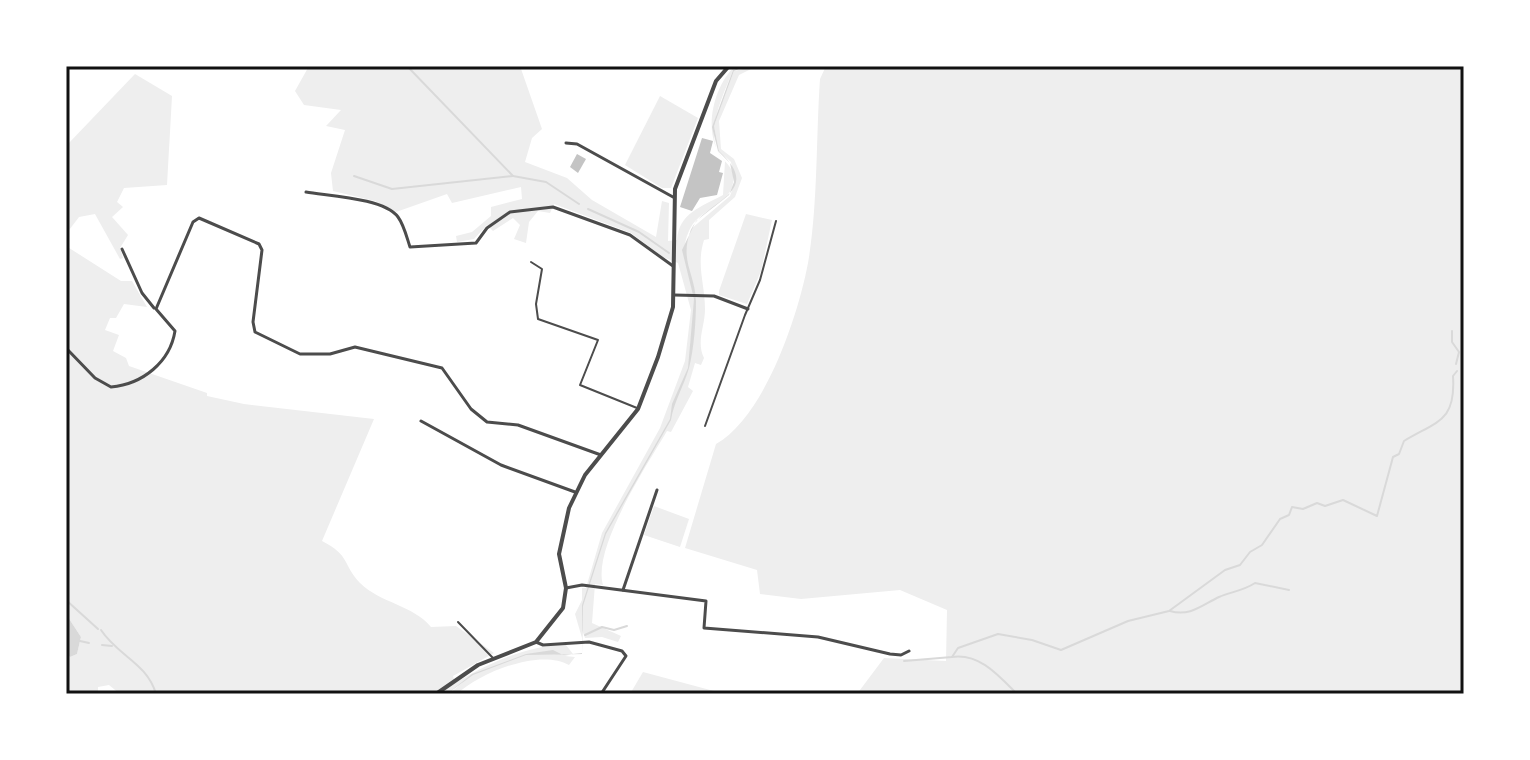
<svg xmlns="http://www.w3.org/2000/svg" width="1530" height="760" font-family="Overpass,sans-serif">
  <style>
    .green { fill: #eee }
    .water { fill: #d9d9d9 }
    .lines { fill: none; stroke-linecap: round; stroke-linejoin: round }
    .stream { stroke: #d9d9d9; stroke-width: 2 }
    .building { fill: #c4c4c4 }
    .service { stroke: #4c4c4c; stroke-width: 2 }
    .minor { stroke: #4c4c4c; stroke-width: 3 }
    .tertiary { stroke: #4c4c4c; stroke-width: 4 }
    .neatline { fill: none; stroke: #111; stroke-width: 3 }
  </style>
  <rect width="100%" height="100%" fill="#fff"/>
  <g class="green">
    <path d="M309 66H520L542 129 532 138 525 162 567 178 592 200 656 237 662 201 669 203 668 241 677 240C679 213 701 207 723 195L725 161C702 138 711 89 735 66H742L733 70C724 94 706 128 718 152 724 163 736 167 733 183 730 204 701 209 691 227 677 252 690 271 694 297 696 315 690 335 690 352L696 299 684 251 691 229 730 196 735 182 731 162 719 151 714 126 734 71 757 66 739 75 719 121 721 149 734 159 742 178 735 197 709 220V239L704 240C696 265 705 284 705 309 705 327 696 341 704 358L701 365 695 363 688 387 693 391 671 432 667 431C647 465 592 548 603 585L595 584 592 623 621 636 618 642 602 637 585 638 582 630V638L575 614 582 600V588H586L602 533 660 428 685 361 691 310 678 263 663 257 631 233 554 204 550 213 538 211 529 222 526 243 514 239 520 225 513 218 493 231 487 225 474 239 457 242 456 236 472 232 491 216V207L522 199 521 187 452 203 447 194 396 212 375 201 333 191 331 173 345 130 326 126 341 110 304 105 295 91Z"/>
    <path d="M826 66H1464V694H857L884 658 946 661 947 610 900 590 801 599 760 594 757 570 685 548 716 444C765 416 798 316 808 263 818 206 816 137 820 79Z"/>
    <polygon points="135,74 172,96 167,185 124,188 117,202 123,207 112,217 128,235 120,248 123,258 120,259 95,214 79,217 66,234 66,142 68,144"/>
    <polygon points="660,96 698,118 671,188 662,188 625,165"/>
    <polygon points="746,214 772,220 761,271 747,304 719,295 719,291"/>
    <path d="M66 246 121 281H132L147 307 124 304 116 318H110L105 330 119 335 113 351 126 358 129 366 207 393V396L244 404 374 419 322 541C351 556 342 564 360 583 380 603 413 605 431 627L456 626 494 653 453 676 455 683C489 663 527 645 566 645L573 654 565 656 575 657 569 665C539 648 480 673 457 694H449L468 678 447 694H120L109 685 98 687V694H66V653L70 657 77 654 81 637 66 614Z"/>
    <polygon points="654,506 689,519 680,547 644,535"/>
    <polygon points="643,672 725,694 630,694"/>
  </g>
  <g class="water">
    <path d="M746 66 734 71 714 126 719 151C766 194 704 200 691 230 679 260 695 273 696 301 696 321 694 349 689 368 684 386 674 401 671 420L606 534 583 606 582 654 526 655 473 675 447 694 472 674 526 654 553 650 563 655 582 653V605L605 533 670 419 672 404 688 368 694 299 682 250 696 221 729 195 734 182 730 163 718 151 712 127 733 70Z"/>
    <polygon points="66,614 81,637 77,654 70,657 66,653"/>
  </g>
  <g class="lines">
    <g class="stream">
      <polyline points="407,66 513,176 546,182 579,204"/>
      <polyline points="354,176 392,189 513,176"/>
      <polyline points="588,209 639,232 669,253"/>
      <polyline points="1452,331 1452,342 1459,352 1456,364"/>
      <polyline points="66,600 98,629"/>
      <path d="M1170 611C1190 617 1202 605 1219 597 1230 592 1243 591 1255 583L1289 590"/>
      <path d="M101 630C118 656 147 663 156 694"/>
      <polyline points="585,635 602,627 614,630 627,626"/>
      <polyline points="80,641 89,643"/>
      <polyline points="102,645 112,646"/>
      <path d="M952 657C980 653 999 676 1017 694"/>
      <path d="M904 661 952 657 958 648 998 634 1032 640 1061 650 1128 621 1169 611 1225 570 1240 565 1250 552 1262 545 1280 519 1289 515 1292 507 1303 509 1317 503 1325 506 1343 500 1377 516 1393 457 1399 454 1404 441C1437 421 1456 422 1453 376L1457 371"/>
    </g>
  </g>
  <g class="building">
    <polygon points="702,138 713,141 710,153 722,161 719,172 723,173 717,195 700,198 692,211 680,207"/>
    <polygon points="577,154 586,159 578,173 570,167"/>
  </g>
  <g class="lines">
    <g class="service">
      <polyline points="531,262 542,269 536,304 538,319 598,340 580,385 637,408"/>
      <polyline points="705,426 745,315 760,280 776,221"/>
      <polyline points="458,622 493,658"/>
    </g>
    <g class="minor">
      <polyline points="566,143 577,144 673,197"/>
      <path d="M306 192C329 196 384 198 398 217 404 225 407 238 410 247L476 243 487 228 510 212 553 207 630 235 673 266"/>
      <polyline points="122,249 142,293 154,308"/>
      <polyline points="674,295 714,296 748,309"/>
      <path d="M66 348 95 378 111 387C143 384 170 362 175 331L156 309 193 222 199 218 259 244 262 250 253 322 255 332 300 354H330L355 347 442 368 471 409 487 422 518 425 601 455"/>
      <polyline points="421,421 501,465 575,492"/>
      <polyline points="566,588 582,585 706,601 704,628 818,637 890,654 901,655 909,651"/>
      <polyline points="623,590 657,490"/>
      <polyline points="536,642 543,645 589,642 622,651 626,656 601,694"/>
    </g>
    <polyline class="tertiary" points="436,694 478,665 536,642 563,608 566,588 559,554 569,508 585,475 638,409 658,357 673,307 675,189 716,81 729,66"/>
  </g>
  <rect width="1530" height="760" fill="none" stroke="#ffffff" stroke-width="136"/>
  <rect x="68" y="68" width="1394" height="624" class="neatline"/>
</svg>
